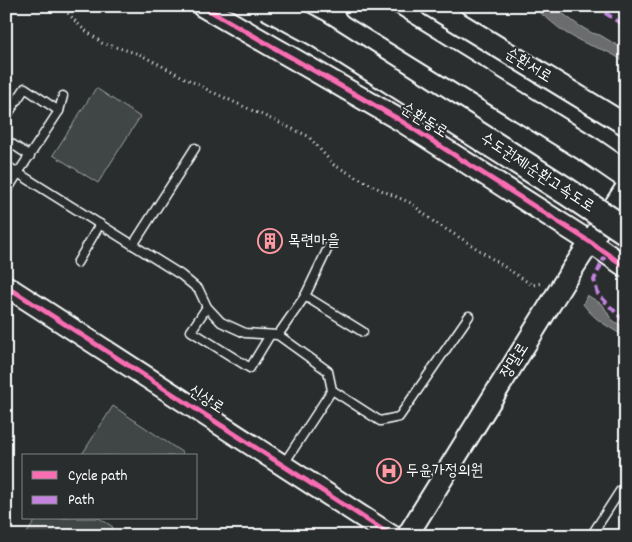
<svg xmlns="http://www.w3.org/2000/svg" width="632" height="542" font-family="Dekko,'Poor Story',sans-serif">
  <style>
    .green { fill: #414445; stroke: #a0a2a2 }
    .water { fill: #6a6c6d; stroke: #a6a7a7 }
    .lines { fill: none; stroke-linecap: round; stroke-linejoin: round }
    .lane-casing { stroke: #fff; stroke-width: 11 }
    .secondary-casing { stroke: #fff; stroke-width: 24 }
    .highway-casing { stroke: #fff; stroke-width: 30 }
    .path { stroke: #fff; stroke-width: 3; stroke-dasharray: 1 4; stroke-linecap: butt }
    .lane { stroke: #2a2d2e; stroke-width: 8 }
    .secondary { stroke: #2a2d2e; stroke-width: 20 }
    .highway { stroke: #2a2d2e; stroke-width: 26 }
    .highway-bridge-casing { stroke: #fff; stroke-width: 30; stroke-linecap: butt }
    .highway-bridge { stroke: #2a2d2e; stroke-width: 26 }
    .quiet { stroke: #c483df; stroke-width: 4; stroke-dasharray: 8 4; stroke-linecap: butt }
    .cycleway-casing { stroke: #2a2d2e; stroke-width: 8 }
    .cycleway { stroke: #f96db3; stroke-width: 5 }
    .labels { text-anchor: middle; dominant-baseline: central; stroke-width: 4; stroke-linejoin: round; paint-order: stroke }
    .street-label { font-size: 16px; fill: #fff; stroke: #2a2d2e }
    .poi-label { font-size: 16px; fill: #fff; stroke: #2a2d2e; text-anchor: start }
  </style>
  <rect width="100%" height="100%" fill="#2a2d2e"/>
  <filter id="ink" filterUnits="userSpaceOnUse"><feTurbulence type="fractalNoise" baseFrequency=".02" numOctaves="2"/><feDisplacementMap in="SourceGraphic" scale="10" xChannelSelector="R" yChannelSelector="G"/><feConvolveMatrix kernelMatrix="1 2 1 2 8 2 1 2 1" color-interpolation-filters="sRGB"/></filter>
  <g filter="url(#ink)">
    <g class="green">
      <polygon points="96,88 140,117 98,183 53,155"/>
      <polygon points="113,406 183,453 181,456 81,456"/>
      <polygon points="37,518 99,518 113,527 108,536 25,536"/>
    </g>
    <g class="water">
      <path d="M527 6 554 7 578 25 592 33 600 35 625 50 626 64C611 51 604 51 587 44 580 41 573 37 566 33 552 24 543 12 527 6Z"/>
      <path d="M587 295 603 305 611 319 626 329V338C609 326 596 322 583 304Z"/>
    </g>
    <g class="lines">
      <defs>
        <g id="lane">
          <polyline points="59,111 63,96"/>
          <polyline points="6,117 25,88 59,111 18,173 6,165"/>
          <polyline points="6,140 30,156"/>
          <polyline points="6,192 18,173 181,275 199,290 207,307 221,322 245,333 278,335 328,371 332,390"/>
          <polyline points="133,245 195,148"/>
          <polyline points="77,263 100,224"/>
          <polyline points="305,296 363,332"/>
          <polyline points="207,307 191,331 250,368 270,335"/>
          <polyline points="278,335 305,296 329,246"/>
          <polyline points="283,465 332,390 380,421 399,417 469,316"/>
          <polyline points="591,536 620,491 626,495"/>
        </g>
        <g id="secondary">
          <polyline points="202,6 398,119 590,242 626,267"/>
          <polyline points="431,6 626,125"/>
          <polyline points="6,286 392,536"/>
          <polyline points="407,536 566,279 626,188"/>
        </g>
        <polyline id="highway" points="357,6 591,151 626,175"/>
      </defs>
      <use href="#lane" class="lane-casing"/>
      <use href="#secondary" class="secondary-casing"/>
      <use href="#highway" class="highway-casing"/>
      <polyline class="path" points="61,6 81,27 102,43 139,54 210,91 308,136 334,165 383,191 411,203 434,222 467,242 532,285 543,283"/>
      <use href="#lane" class="lane"/>
      <use href="#secondary" class="secondary"/>
      <use href="#highway" class="highway"/>
      <defs>
        <polyline id="highway-bridge" points="267,6 317,33 566,191 626,231"/>
      </defs>
      <use href="#highway-bridge" class="highway-bridge-casing"/>
      <use href="#highway-bridge" class="highway-bridge"/>
      <g class="quiet">
        <polyline points="595,6 626,27"/>
        <polyline points="606,254 594,280 598,294 626,323"/>
      </g>
      <defs>
        <g id="cycleway">
          <polyline points="202,6 398,119 590,242 626,267"/>
          <polyline points="6,286 392,536"/>
        </g>
      </defs>
      <use href="#cycleway" class="cycleway-casing"/>
      <use href="#cycleway" class="cycleway"/>
    </g>
  </g>
  <defs>
    <symbol id="building-ring" viewBox="-11 -11 22 22"><circle r="9.5" fill="#2a2d2e" stroke="#ff9aa2" stroke-width="1.5"/><path d="M-4-6H4V6H1V3H-1V6H-4ZM-2.5-4.3h1.7v1.8h-1.7ZM.8-4.3h1.7v1.8H.8ZM-2.5-1h1.7V.8h-1.7ZM.8-1h1.7V.8H.8Z" fill="#ff9aa2"/></symbol>
    <symbol id="hospital-ring" viewBox="-11 -11 22 22"><circle r="9.5" fill="#2a2d2e" stroke="#ff9aa2" stroke-width="1.5"/><path d="M-5-5h3v3.5h4V-5h3V5h-3V1.5h-4V5h-3Z" fill="#ff9aa2"/></symbol>
  </defs>
  <g fill-rule="evenodd">
    <use href="#building-ring" x="256" y="227" width="28" height="28"/>
    <use href="#hospital-ring" x="375" y="457" width="28" height="28"/>
  </g>
  <g class="labels">
    <g class="street-label">
      <text transform="translate(528 66) rotate(31)">순환서로</text>
      <text transform="translate(424 121) rotate(32)">순환동로</text>
      <text transform="translate(537 173) rotate(33)">수도권제1순환고속도로</text>
      <text transform="translate(515 361) rotate(-58)">장말로</text>
      <text transform="translate(206 400) rotate(33)">신상로</text>
    </g>
    <g class="poi-label">
      <text x="288" y="241">목련마을</text>
      <text x="406" y="471">두윤가정의원</text>
    </g>
  </g>
  <rect width="632" height="542" fill="none" stroke="#2a2d2e" stroke-width="25"/>
  <rect x="12" y="12" width="607" height="517" fill="none" stroke="#fff" stroke-width="2" filter="url(#ink)"/>
  <rect x="22" y="454" width="175" height="65" fill="#2a2d2e" stroke="#7f8182"/>
  <rect x="32" y="471" width="25" height="8" fill="#f96db3" stroke="#7f8182"/>
  <text x="68" y="480" font-size="15" fill="#ffffff">Cycle path</text>
  <rect x="32" y="496" width="25" height="8" fill="#c483df" stroke="#7f8182"/>
  <text x="68" y="504" font-size="15" fill="#ffffff">Path</text>
</svg>
